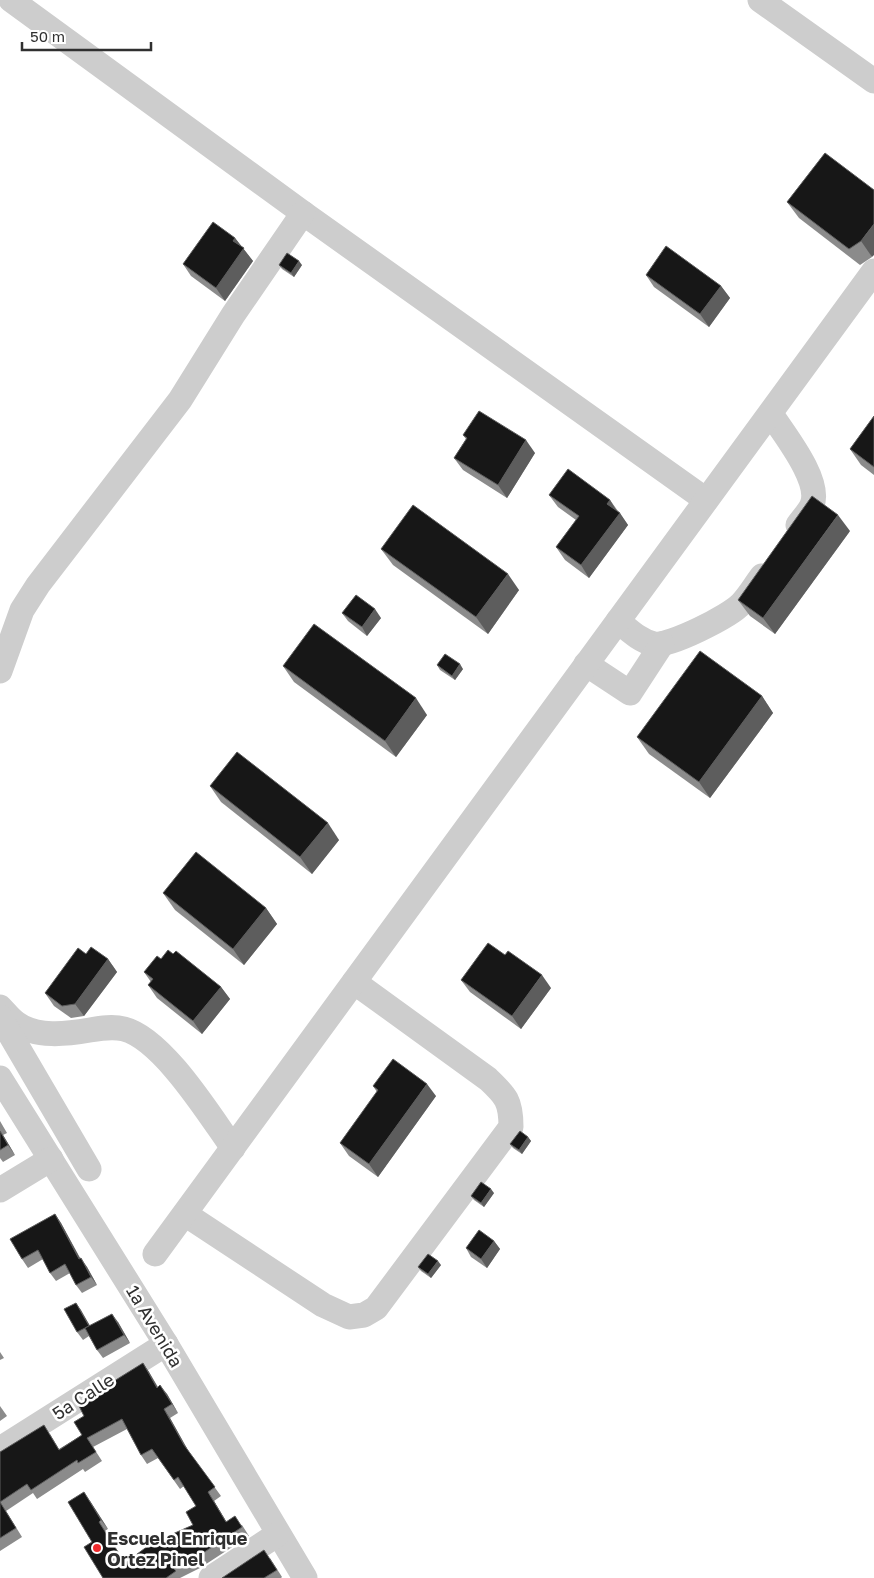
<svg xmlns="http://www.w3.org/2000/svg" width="874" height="1578" font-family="'Golos Text',sans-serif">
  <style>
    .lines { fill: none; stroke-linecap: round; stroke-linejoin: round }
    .minor { stroke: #cdcdcd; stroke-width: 25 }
    .wall { fill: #8b8b8b }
    .shaded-wall { fill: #5d5d5d }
    .building { fill: #171717; stroke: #5d5d5d }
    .poi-dot { fill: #ef2a2c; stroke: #fff; stroke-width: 2 }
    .labels { text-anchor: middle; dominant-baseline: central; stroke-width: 5; stroke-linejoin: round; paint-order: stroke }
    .street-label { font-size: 18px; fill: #303030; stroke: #fff }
    .poi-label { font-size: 18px; font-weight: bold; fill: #303030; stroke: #fff; text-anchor: start }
  </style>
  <rect width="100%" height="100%" fill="#fff"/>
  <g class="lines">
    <g class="minor">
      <polyline points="11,0 303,213 706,500"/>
      <polyline points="760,0 874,81"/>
      <path d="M771 414C784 434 822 481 812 505 809 512 802 519 798 525"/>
      <path d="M618 621C629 630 640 641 654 644 669 647 730 616 741 604 749 596 755 585 762 576"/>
      <polyline points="586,664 630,693 662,644"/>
      <polyline points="0,671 22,610 38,585 180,400 233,315 303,213"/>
      <path d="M0 1007C5 1012 10 1019 16 1023 36 1038 67 1034 90 1030 101 1028 113 1026 124 1029 163 1039 210 1116 233 1148"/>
      <polyline points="0,1017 89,1169"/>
      <polyline points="0,1078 166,1344 305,1578"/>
      <polyline points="0,1190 51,1159"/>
      <path d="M185 1214 323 1305 349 1317 364 1315 376 1308 511 1127C511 1101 506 1096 488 1079L354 982"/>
      <polyline points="155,1254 874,271"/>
      <polyline points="0,1449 166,1344"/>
      <polyline points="211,1578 278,1534"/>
    </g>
  </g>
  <g class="wall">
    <polygon points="825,153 872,257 860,265 799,218 787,202"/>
    <polygon points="235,238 253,261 225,301 191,276 183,264"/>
    <polygon points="279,265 302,265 294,277 282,269"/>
    <polygon points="646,275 721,286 730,298 709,327 654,287"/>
    <polygon points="874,416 874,475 861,465 850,449"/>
    <polygon points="463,435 535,453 507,498 463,470 454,458 466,439"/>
    <polygon points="549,495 610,500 628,525 589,578 565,560 556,547 576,520 558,507"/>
    <polygon points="850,531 775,634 750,616 738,600"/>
    <polygon points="381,549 519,590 488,634 393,565"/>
    <polygon points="342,613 381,618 367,636 348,621"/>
    <polygon points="437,665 463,669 455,680 440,670"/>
    <polygon points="283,666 427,715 396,757 294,682"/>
    <polygon points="762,696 773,713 710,798 649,754 637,737"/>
    <polygon points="210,786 339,840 312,874 221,802"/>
    <polygon points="163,893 266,908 277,924 244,965 175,910"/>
    <polygon points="86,954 108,959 117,972 84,1016 71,1018 54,1006 45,993"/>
    <polygon points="173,954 221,987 230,999 202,1034 157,998 148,985 151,982 144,972 161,959"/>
    <polygon points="461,980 551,988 521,1029 470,992"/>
    <polygon points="373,1086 436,1096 378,1177 349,1156 340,1143 377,1092"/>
    <polygon points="0,1121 7,1133 3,1135 15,1155 3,1162 0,1158"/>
    <polygon points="528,1137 531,1141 522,1154 513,1148 510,1144"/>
    <polygon points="494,1193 484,1207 474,1200 471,1196"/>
    <polygon points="55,1214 61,1223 80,1259 87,1267 97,1285 82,1293 76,1285 70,1273 56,1281 50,1273 43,1259 28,1268 22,1259"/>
    <polygon points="494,1241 500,1249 487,1268 471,1257 466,1248"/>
    <polygon points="441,1265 431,1278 421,1271 418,1267"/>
    <polygon points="76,1303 90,1326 118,1322 130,1343 103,1358 97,1350 89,1336 83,1340 77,1332"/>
    <polygon points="0,1352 4,1358 0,1360"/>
    <polygon points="143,1363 149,1372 158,1387 167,1394 178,1413 170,1418 189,1452 221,1496 214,1501 226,1522 242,1525 249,1536 200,1568 180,1578 103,1578 92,1542 90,1501 108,1529 105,1531 125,1563 193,1525 196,1506 184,1486 180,1489 158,1458 147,1464 141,1455 127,1429 93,1447 102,1461 85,1472 83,1469 37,1499 33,1493 6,1511 22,1537 0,1551 0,1452 50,1434 59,1449 82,1435 84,1416 108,1390"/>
    <polygon points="0,1406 7,1416 0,1421"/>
    <polygon points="270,1558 282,1577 281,1578 222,1578"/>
  </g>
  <g class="shaded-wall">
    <polygon points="874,224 874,255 872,257 861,241"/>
    <polygon points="235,238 253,261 225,301 216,288 233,241"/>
    <polygon points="299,261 302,265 294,277 291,273"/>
    <polygon points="721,286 730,298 709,327 700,314"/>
    <polygon points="526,440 535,453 507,498 498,485"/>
    <polygon points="610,500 618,513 607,504"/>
    <polygon points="620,513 628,525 589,578 581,565"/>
    <polygon points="838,515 850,531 775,634 763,618"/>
    <polygon points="508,574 519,590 488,634 476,617"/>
    <polygon points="375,609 381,618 367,636 362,627"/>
    <polygon points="460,664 463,669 455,680 452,676"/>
    <polygon points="762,696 773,713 710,798 699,782"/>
    <polygon points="416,698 427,715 396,757 385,741"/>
    <polygon points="328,823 339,840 312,874 300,857"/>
    <polygon points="266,908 277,924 244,965 233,949"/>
    <polygon points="108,959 117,972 84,1016 75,1004"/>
    <polygon points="542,975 551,988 521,1029 512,1016"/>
    <polygon points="221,987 230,999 202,1034 193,1021"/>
    <polygon points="427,1084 436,1096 378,1177 369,1164"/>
    <polygon points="0,1130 15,1155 8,1145"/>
    <polygon points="528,1137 531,1141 522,1154 519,1150"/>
    <polygon points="491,1189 494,1193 484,1207 481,1203"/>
    <polygon points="55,1214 61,1223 85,1267 79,1259"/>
    <polygon points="494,1241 500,1249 487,1268 481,1259"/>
    <polygon points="81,1258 87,1267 97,1285 91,1277"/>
    <polygon points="438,1261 441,1265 431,1278 428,1274"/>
    <polygon points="76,1303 81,1310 94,1333 89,1326"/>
    <polygon points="112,1314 118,1322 130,1343 124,1335"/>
    <polygon points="143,1363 149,1372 163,1397 157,1388"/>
    <polygon points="160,1385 167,1394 178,1413 172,1404"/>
    <polygon points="164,1409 170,1418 190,1454 184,1445"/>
    <polygon points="84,1492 90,1501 108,1529 101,1520"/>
    <polygon points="208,1492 214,1501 232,1531 226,1522"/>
  </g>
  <g class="building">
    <polygon points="825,153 874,190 874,224 861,241 849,249 787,202"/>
    <polygon points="213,222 235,238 233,241 244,248 216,288 183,264"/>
    <polygon points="666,246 721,286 700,314 646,275"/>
    <polygon points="287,253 299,261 291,273 279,265"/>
    <polygon points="479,411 526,440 498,485 454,458 467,438 463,435"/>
    <polygon points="874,416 874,467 850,449"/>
    <polygon points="568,469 610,500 607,504 620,513 581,565 556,547 579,516 549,495"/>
    <polygon points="812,496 838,515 763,618 738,600"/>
    <polygon points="413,505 508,574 476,617 381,549"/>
    <polygon points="356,595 375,609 362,627 342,613"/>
    <polygon points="314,624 416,698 385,741 283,666"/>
    <polygon points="700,651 762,696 699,782 637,737"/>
    <polygon points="445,654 460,664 452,676 437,665"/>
    <polygon points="237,752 328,823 300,857 210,786"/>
    <polygon points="196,852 266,908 233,949 163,893"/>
    <polygon points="488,943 505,955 508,951 542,975 512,1016 461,980"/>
    <polygon points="91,947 108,959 75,1004 62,1006 45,993 78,948 86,954"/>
    <polygon points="168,950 173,954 176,951 221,987 193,1021 148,985 153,979 144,972 157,956 161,959"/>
    <polygon points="393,1059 427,1084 369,1164 340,1143 378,1090 373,1086"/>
    <polygon points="0,1131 8,1145 0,1150"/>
    <polygon points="520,1131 528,1137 519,1150 510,1144"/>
    <polygon points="481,1182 491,1189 481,1203 471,1196"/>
    <polygon points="55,1214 79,1259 81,1258 91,1277 76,1285 65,1264 50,1273 38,1250 22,1259 10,1239"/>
    <polygon points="479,1230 494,1241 481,1259 466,1248"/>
    <polygon points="428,1254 438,1261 428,1274 418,1267"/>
    <polygon points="76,1303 89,1326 77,1332 64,1309"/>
    <polygon points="112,1314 124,1335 97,1350 85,1328"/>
    <polygon points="143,1363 157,1388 160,1385 172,1404 164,1409 184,1445 215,1487 208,1492 226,1522 235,1516 242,1527 194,1559 174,1569 176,1571 166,1578 103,1578 84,1547 92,1542 68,1502 84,1492 101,1520 99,1522 125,1563 152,1543 193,1525 186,1512 196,1506 178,1477 174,1480 152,1449 141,1455 122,1419 87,1438 96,1452 78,1463 77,1460 31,1490 27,1484 0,1502 0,1452 44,1425 59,1450 82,1435 74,1422 84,1416 79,1406 108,1390 106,1386"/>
    <polygon points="0,1502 16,1528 0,1538"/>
    <polygon points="264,1550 277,1570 264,1578 222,1578"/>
  </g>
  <circle class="poi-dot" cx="97" cy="1548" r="5"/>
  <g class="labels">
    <g class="street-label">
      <text transform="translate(155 1326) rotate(59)">1a Avenida</text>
      <text transform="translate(83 1396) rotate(-33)">5a Calle</text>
    </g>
    <g class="poi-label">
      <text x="107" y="1538">Escuela Enrique<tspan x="107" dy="21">Ortez Pinel</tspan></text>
    </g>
  </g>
  <path d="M22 42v8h129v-8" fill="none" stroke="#303030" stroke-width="2.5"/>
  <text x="30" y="42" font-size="15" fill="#303030" stroke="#ffffff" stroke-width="4" paint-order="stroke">50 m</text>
</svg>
